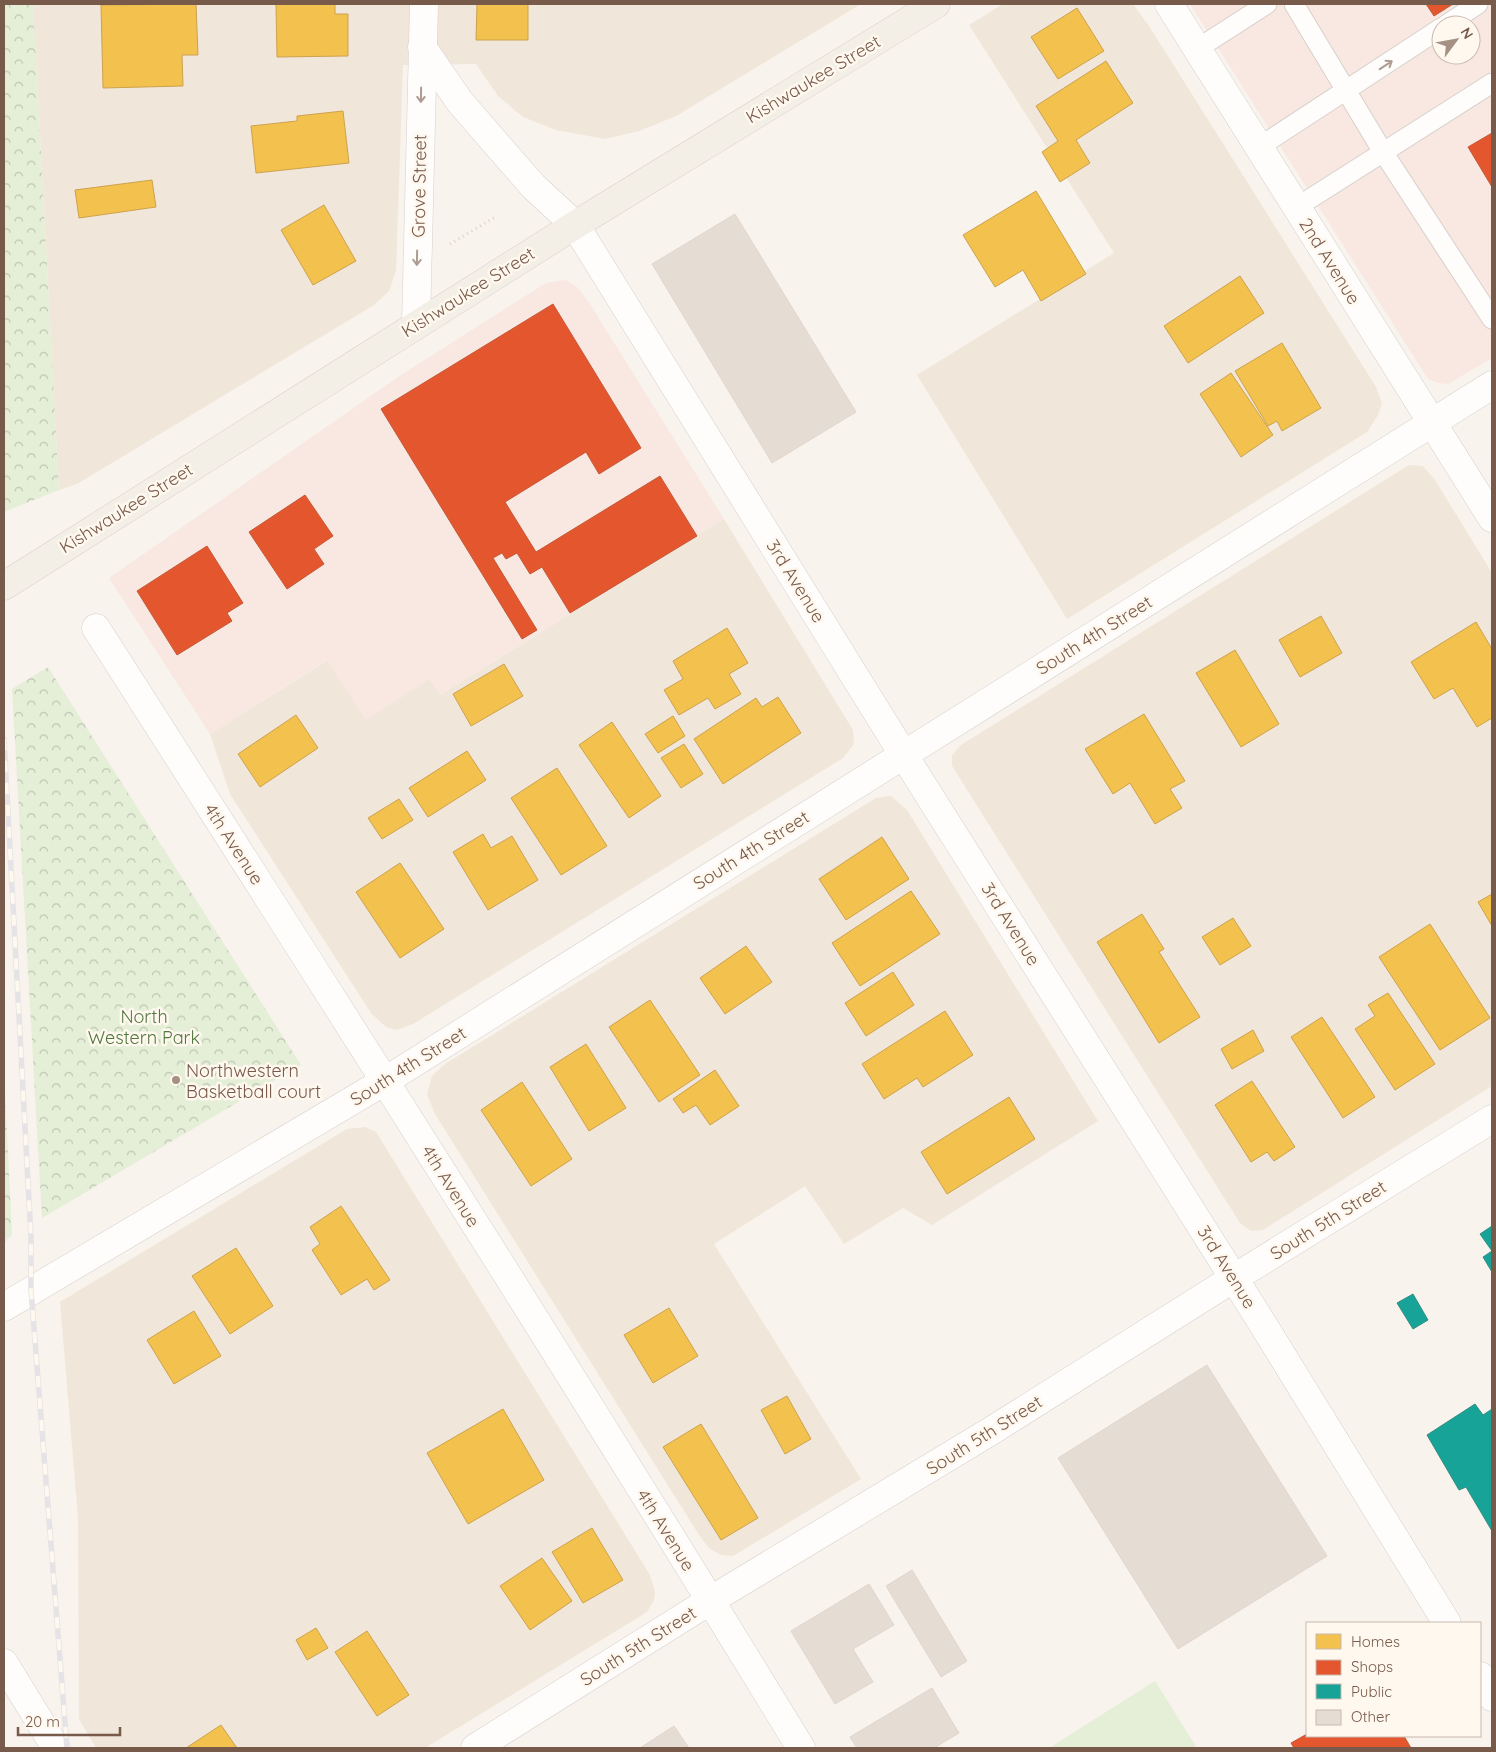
<svg xmlns="http://www.w3.org/2000/svg" width="1496" height="1752" font-family="Quicksand,sans-serif">
  <style>
    .residential { fill: #f1e6da }
    .commercial { fill: #f8e8e1; fill-rule: evenodd }
    .green { fill: #e5efd8 }
    .forest { fill: url(#forest-crowns) }
    .homes { fill: #f2c14e; stroke: #cda24d }
    .shops { fill: #e4572e; stroke: #c45837 }
    .public { fill: #17a398; stroke: #348d81 }
    .building { fill: #e5dcd4; stroke: #e1d6cf }
    .lines { fill: none; stroke-linecap: round; stroke-linejoin: round }
    .lane-casing { stroke: #d7d0cb; stroke-width: 21 }
    .street-casing { stroke: #d7d0cb; stroke-width: 29 }
    .secondary-casing { stroke: #d8d0c9; stroke-width: 29 }
    .primary-casing { stroke: #dad0ca; stroke-width: 29 }
    .path { stroke: #dad2ce; stroke-width: 3; stroke-dasharray: 1 4; stroke-linecap: butt }
    .lane { stroke: #fefdfc; stroke-width: 19 }
    .street { stroke: #fefdfc; stroke-width: 28 }
    .secondary { stroke: #fefdfc; stroke-width: 28 }
    .primary { stroke: #f3eee6; stroke-width: 28 }
    .rail-casing { stroke: #e5e3e5; stroke-width: 5.5 }
    .rail { stroke: #fff8ef; stroke-width: 4; stroke-dasharray: 11; stroke-linecap: butt }
    .oneway { stroke: #ae9b92 }
    .poi-dot { fill: #a59084; stroke: #fff8ef; stroke-width: 2 }
    .labels { text-anchor: middle; dominant-baseline: central; stroke-width: 5; stroke-linejoin: round; paint-order: stroke }
    .street-label { font-size: 18px; fill: #785a4b; stroke: #fff8ef }
    .park-label { font-size: 18px; fill: #527840; stroke: #fff8ef }
    .poi-label { font-size: 18px; fill: #785a4b; stroke: #fff8ef; text-anchor: start }
  </style>
  <defs>
    <pattern id="forest-crowns" width="20" height="18" patternUnits="userSpaceOnUse" patternTransform="scale(1.25)"><rect width="20" height="18" fill="#e5efd8"/><path d="M2 6a3 3 0 1 1 6 0M12 15a3 3 0 1 1 6 0" fill="none" stroke="#bec5b1"/></pattern>
  </defs>
  <rect width="100%" height="100%" fill="#f8f3ed"/>
  <g class="residential">
    <polygon points="33,4 861,4 676,116 639,131 605,139 556,130 523,117 498,96 476,64 403,65 396,271 389,291 374,305 77,484 59,490"/>
    <polygon points="1003,4 1133,4 1149,26 1376,387 1382,403 1378,415 1367,432 1067,619 917,375 1114,253 969,25"/>
    <polygon points="1409,465 1423,466 1435,480 1492,573 1492,1086 1263,1230 1251,1231 1240,1223 952,766 952,755 961,745"/>
    <polygon points="724,519 853,730 854,744 843,758 413,1024 397,1030 386,1027 371,1013 230,794 210,734 328,660 430,679 440,695"/>
    <polygon points="891,796 907,810 1098,1121 932,1225 903,1208 844,1244 805,1186 714,1244 861,1479 733,1556 721,1555 710,1549 701,1538 435,1114 427,1094 432,1076 445,1064 876,798"/>
    <polygon points="365,1127 376,1132 650,1575 655,1592 654,1600 647,1612 425,1748 96,1748 79,1719 78,1518 60,1302 347,1129"/>
  </g>
  <g class="commercial">
    <path d="M1190 4H1492V358L1448 384 1439 383 1428 379ZM1441 25H1471V55H1441Z"/>
    <polygon points="566,280 576,286 588,301 724,519 440,695 430,679 366,720 327,660 210,734 109,578 401,375 546,283"/>
  </g>
  <polygon class="green" points="1155,1681 1197,1748 1049,1748"/>
  <g class="forest">
    <polygon points="4,4 33,4 59,490 4,512"/>
    <polygon points="48,667 301,1065 42,1218 12,689"/>
    <polygon points="4,1071 12,1235 4,1242"/>
  </g>
  <g class="homes">
    <polygon points="196,4 198,55 182,55 183,86 103,88 101,5"/>
    <polygon points="276,4 335,4 335,14 348,14 348,56 277,57"/>
    <polygon points="477,4 528,4 528,40 476,40"/>
    <polygon points="1077,8 1104,51 1058,79 1031,37"/>
    <polygon points="1106,61 1133,103 1076,140 1090,163 1060,182 1042,152 1058,141 1036,106"/>
    <polygon points="343,111 349,163 256,173 251,126 297,121 297,116"/>
    <polygon points="152,180 156,207 79,218 75,190"/>
    <polygon points="1036,191 1086,274 1041,301 1023,270 995,287 963,235"/>
    <polygon points="324,205 356,261 313,285 281,230"/>
    <polygon points="1240,276 1264,313 1188,363 1164,326"/>
    <polygon points="1282,343 1321,408 1282,431 1277,421 1268,426 1235,371"/>
    <polygon points="1231,373 1273,435 1241,457 1200,394"/>
    <polygon points="1321,616 1342,653 1300,677 1279,640"/>
    <polygon points="1476,622 1492,649 1492,718 1477,727 1453,688 1434,699 1411,662"/>
    <polygon points="727,628 748,663 729,674 741,694 715,709 708,698 679,715 664,690 683,679 673,661"/>
    <polygon points="1235,650 1279,724 1241,747 1196,673"/>
    <polygon points="504,664 523,696 471,726 453,694"/>
    <polygon points="778,697 801,733 723,784 694,739 756,698 762,707"/>
    <polygon points="1144,714 1185,781 1170,789 1182,808 1155,824 1130,783 1113,794 1085,749"/>
    <polygon points="296,715 318,748 260,787 238,754"/>
    <polygon points="673,716 685,736 658,753 645,734"/>
    <polygon points="612,722 661,796 629,818 579,745"/>
    <polygon points="684,744 703,774 681,788 661,758"/>
    <polygon points="467,751 486,780 428,817 409,788"/>
    <polygon points="557,768 607,846 561,875 511,798"/>
    <polygon points="399,799 413,820 382,839 368,818"/>
    <polygon points="483,834 491,848 512,836 538,880 488,910 453,852"/>
    <polygon points="882,837 909,879 846,920 819,879"/>
    <polygon points="400,863 444,929 400,958 356,892"/>
    <polygon points="911,891 940,934 860,986 832,943"/>
    <polygon points="1492,894 1492,926 1478,902"/>
    <polygon points="1142,914 1164,949 1159,952 1200,1017 1159,1043 1097,942"/>
    <polygon points="1233,918 1251,946 1220,965 1202,937"/>
    <polygon points="1430,924 1490,1018 1440,1050 1379,957"/>
    <polygon points="746,946 772,982 725,1014 700,978"/>
    <polygon points="893,972 914,1005 866,1036 845,1003"/>
    <polygon points="1388,993 1435,1064 1395,1090 1355,1029 1375,1016 1368,1005"/>
    <polygon points="650,1000 700,1075 659,1102 609,1027"/>
    <polygon points="945,1011 973,1055 923,1087 917,1078 884,1099 862,1064"/>
    <polygon points="1322,1017 1375,1097 1343,1118 1291,1037"/>
    <polygon points="1253,1030 1264,1051 1232,1069 1221,1049"/>
    <polygon points="586,1044 626,1108 589,1131 550,1067"/>
    <polygon points="715,1070 739,1106 710,1125 696,1105 683,1113 673,1099"/>
    <polygon points="1252,1081 1295,1147 1274,1161 1267,1152 1251,1162 1215,1105"/>
    <polygon points="522,1082 572,1159 531,1186 481,1110"/>
    <polygon points="1009,1097 1035,1139 947,1194 921,1152"/>
    <polygon points="341,1206 390,1280 374,1290 367,1279 341,1295 312,1250 320,1244 310,1227"/>
    <polygon points="236,1248 273,1306 230,1334 192,1276"/>
    <polygon points="669,1308 698,1356 653,1383 624,1335"/>
    <polygon points="194,1311 221,1356 174,1384 147,1340"/>
    <polygon points="787,1396 811,1439 785,1454 761,1410"/>
    <polygon points="503,1409 544,1480 468,1524 427,1453"/>
    <polygon points="701,1424 758,1518 721,1540 663,1447"/>
    <polygon points="592,1528 623,1580 583,1603 552,1552"/>
    <polygon points="542,1558 572,1601 530,1630 500,1586"/>
    <polygon points="316,1628 328,1648 307,1660 296,1640"/>
    <polygon points="367,1631 409,1695 377,1716 335,1652"/>
    <polygon points="221,1725 237,1748 186,1748"/>
  </g>
  <g class="shops">
    <polygon points="1426,4 1453,4 1434,16"/>
    <polygon points="1492,133 1492,187 1468,147"/>
    <polygon points="553,304 641,448 599,474 586,452 505,502 536,552 660,476 697,536 570,613 542,567 530,574 517,553 506,559 502,553 493,558 537,630 522,639 381,409"/>
    <polygon points="305,495 333,536 314,549 324,564 287,589 249,532"/>
    <polygon points="207,546 243,603 227,613 232,621 177,655 137,591"/>
    <polygon points="1307,1734 1307,1736 1404,1736 1411,1748 1294,1748 1291,1743"/>
  </g>
  <g class="public">
    <polygon points="1492,1226 1492,1272 1483,1257 1492,1251 1480,1234"/>
    <polygon points="1413,1294 1428,1320 1413,1329 1397,1303"/>
    <polygon points="1475,1404 1483,1415 1492,1409 1492,1531 1466,1487 1459,1490 1427,1435"/>
  </g>
  <g class="building">
    <polygon points="735,214 856,412 772,463 652,264"/>
    <polygon points="1207,1365 1327,1556 1178,1649 1058,1458"/>
    <polygon points="912,1570 967,1661 941,1677 886,1586"/>
    <polygon points="869,1584 894,1625 853,1649 873,1682 835,1704 791,1631"/>
    <polygon points="932,1688 959,1733 934,1748 857,1748 850,1737"/>
    <polygon points="674,1726 689,1748 640,1748"/>
  </g>
  <g class="lines">
    <defs>
      <g id="lane">
        <polyline points="1294,4 1383,152 1492,319"/>
        <polyline points="1446,25 1478,4"/>
        <polyline points="1197,49 1267,4"/>
        <polyline points="1259,147 1441,28"/>
        <polyline points="1297,207 1492,83"/>
      </g>
      <g id="street">
        <polyline points="1169,4 1492,518"/>
        <polyline points="422,47 460,102 533,186 575,225 903,754 1259,1318 1447,1623"/>
        <polyline points="416,324 424,4"/>
        <path d="M96 628C334 1000 571 1372 801 1748"/>
        <polyline points="4,1307 385,1081 1492,385"/>
        <polyline points="1480,1676 1492,1697"/>
        <polyline points="475,1748 711,1600 991,1431 1234,1278 1492,1119"/>
      </g>
      <polyline id="secondary" points="4,1663 56,1748"/>
      <polyline id="primary" points="4,586 575,225 936,4"/>
    </defs>
    <use href="#lane" class="lane-casing"/>
    <use href="#street" class="street-casing"/>
    <use href="#secondary" class="secondary-casing"/>
    <use href="#primary" class="primary-casing"/>
    <polyline class="path" points="450,244 497,216"/>
    <use href="#lane" class="lane"/>
    <use href="#street" class="street"/>
    <use href="#secondary" class="secondary"/>
    <use href="#primary" class="primary"/>
    <defs>
      <polyline id="rail" points="4,739 31,1238 31,1290 67,1748"/>
    </defs>
    <use href="#rail" class="rail-casing"/>
    <use href="#rail" class="rail"/>
  </g>
  <defs><path id="oneway-shaft" d="M-6 0H5M1.5-3L5.5 0L1.5 3" fill="none" stroke-width="1.6" stroke-linecap="round" stroke-linejoin="round" transform="scale(1.25)"/></defs>
  <g class="oneway">
    <use href="#oneway-shaft" transform="translate(1386 65) rotate(-33)"/>
    <use href="#oneway-shaft" transform="translate(421 95) rotate(91)"/>
    <use href="#oneway-shaft" transform="translate(417 258) rotate(91)"/>
  </g>
  <circle class="poi-dot" cx="176" cy="1080" r="5"/>
  <g class="labels">
    <g class="street-label">
      <text transform="translate(813 79) rotate(-31)">Kishwaukee Street</text>
      <text transform="translate(419 186) rotate(-89)">Grove Street</text>
      <text transform="translate(1330 261) rotate(58)">2nd Avenue</text>
      <text transform="translate(468 292) rotate(-32)">Kishwaukee Street</text>
      <text transform="translate(126 508) rotate(-32)">Kishwaukee Street</text>
      <text transform="translate(796 581) rotate(58)">3rd Avenue</text>
      <text transform="translate(1094 635) rotate(-32)">South 4th Street</text>
      <text transform="translate(234 844) rotate(57)">4th Avenue</text>
      <text transform="translate(751 850) rotate(-32)">South 4th Street</text>
      <text transform="translate(1011 924) rotate(58)">3rd Avenue</text>
      <text transform="translate(408 1066) rotate(-32)">South 4th Street</text>
      <text transform="translate(451 1186) rotate(58)">4th Avenue</text>
      <text transform="translate(1328 1220) rotate(-32)">South 5th Street</text>
      <text transform="translate(1227 1267) rotate(58)">3rd Avenue</text>
      <text transform="translate(984 1435) rotate(-32)">South 5th Street</text>
      <text transform="translate(666 1530) rotate(58)">4th Avenue</text>
      <text transform="translate(638 1646) rotate(-32)">South 5th Street</text>
    </g>
    <g class="park-label">
      <text x="144" y="1016">North<tspan x="144" dy="21">Western Park</tspan></text>
    </g>
    <g class="poi-label">
      <text x="186" y="1070">Northwestern<tspan x="186" dy="21">Basketball court</tspan></text>
    </g>
  </g>
  <rect width="1496" height="1752" fill="none" stroke="#785a4b" stroke-width="10"/>
  <rect x="1306" y="1622" width="175" height="115" fill="#fff8ef" stroke="#c9b9ad"/>
  <rect x="1316" y="1634" width="25" height="15" fill="#f2c14e" stroke="#c9b9ad"/>
  <text x="1351" y="1647" font-size="15" fill="#785a4b">Homes</text>
  <rect x="1316" y="1660" width="25" height="15" fill="#e4572e" stroke="#c9b9ad"/>
  <text x="1351" y="1672" font-size="15" fill="#785a4b">Shops</text>
  <rect x="1316" y="1684" width="25" height="15" fill="#17a398" stroke="#c9b9ad"/>
  <text x="1351" y="1697" font-size="15" fill="#785a4b">Public</text>
  <rect x="1316" y="1710" width="25" height="15" fill="#e5dcd4" stroke="#c9b9ad"/>
  <text x="1351" y="1722" font-size="15" fill="#785a4b">Other</text>
  <g transform="translate(1456 40) rotate(58)"><circle r="24" fill="#fff8ef" stroke="#c9b9ad"/>
  <path d="M0-4L9 19L0 12L-9 19Z" fill="#a59084"/>
  <text y="-8" font-size="14" font-weight="bold" text-anchor="middle" fill="#785a4b">N</text>
  </g>
  <path d="M18 1727v8h102v-8" fill="none" stroke="#785a4b" stroke-width="2.5"/>
  <text x="25" y="1727" font-size="15" fill="#785a4b" stroke="#fff8ef" stroke-width="4" paint-order="stroke">20 m</text>
</svg>
